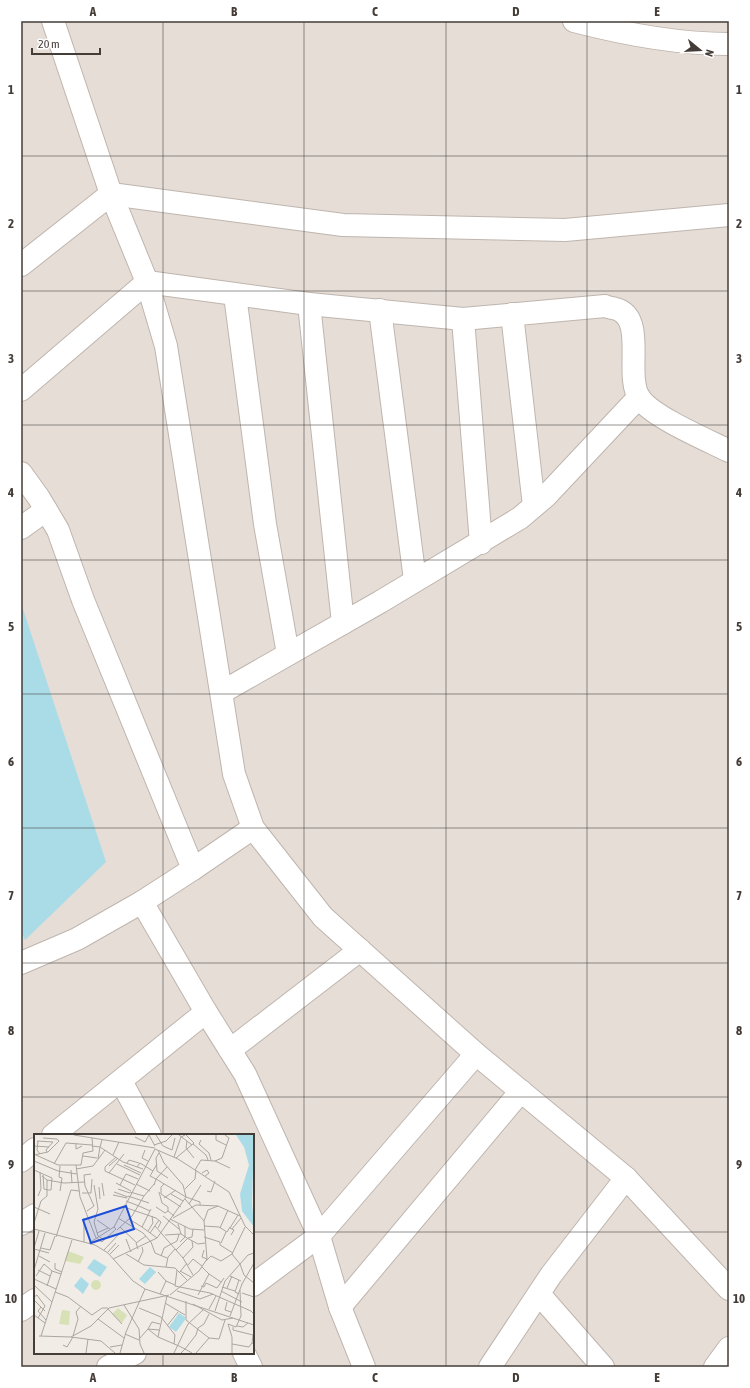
<svg xmlns="http://www.w3.org/2000/svg" width="750" height="1388" font-family="'Asap Condensed',sans-serif">
  <style>
    .residential { fill: #e5ddd6; fill-rule: evenodd }
    .water { fill: #aadce8 }
    .lines { fill: none; stroke-linecap: round; stroke-linejoin: round }
    .minor-casing { stroke: #bfb5ae; stroke-width: 24 }
    .minor { stroke: #fff; stroke-width: 22 }
    .grid { fill: none; stroke: #443c37; stroke-width: 1; stroke-opacity: 0.55 }
    .inset-road { fill: none; stroke: #aca6a1; stroke-width: 1 }
    .view { fill: #1d4ed8; fill-opacity: 0.15; stroke: #1d4ed8; stroke-width: 2 }
    .inset-edge { fill: none; stroke: #443c37; stroke-width: 2 }
    .neatline { fill: none; stroke: #443c37; stroke-width: 1.5 }
    .grid-label { font-size: 13px; text-anchor: middle; font-weight: bold; fill: #443c37 }
  </style>
  <rect width="100%" height="100%" fill="#f2ece7"/>
  <path class="residential" d="M21 21H729V1367H21ZM35 1135H253V1353H35Z"/>
  <polygon class="water" points="21,603 106,862 25,940 21,931"/>
  <g class="lines">
    <defs>
      <g id="minor">
        <polyline points="53,21 111,194 147,282 166,346 234,774 253,828 323,917 476,1054 626,1178 729,1289"/>
        <path d="M574 21C624 34 677 44 729 44"/>
        <polyline points="21,265 111,194 343,225 565,230 729,215"/>
        <polyline points="235,295 265,524 288,654"/>
        <polyline points="309,304 343,623"/>
        <polyline points="380,310 415,580"/>
        <polyline points="512,314 534,506"/>
        <polyline points="463,319 481,543"/>
        <path d="M21 390 147 282 309 304 463 319 605 306C609 308 615 308 619 310 646 322 624 377 640 399 655 418 705 439 729 451"/>
        <polyline points="21,473 39,498 58,530 83,600 193,869 253,828"/>
        <polyline points="21,528 46,510"/>
        <polyline points="222,692 380,602 520,518 546,496 639,397"/>
        <polyline points="142,902 206,1012 245,1074 319,1236 340,1307 364,1367"/>
        <polyline points="21,963 77,939 142,902 193,869"/>
        <polyline points="230,1050 360,950"/>
        <polyline points="121,1081 150,1135"/>
        <polyline points="53,1135 206,1012"/>
        <polyline points="21,1161 35,1149"/>
        <polyline points="21,1224 35,1215"/>
        <polyline points="253,1285 319,1236 476,1054"/>
        <polyline points="539,1294 603,1367"/>
        <polyline points="340,1307 521,1091"/>
        <polyline points="21,1310 35,1300"/>
        <polyline points="244,1353 251,1367"/>
        <polyline points="108,1367 135,1353"/>
        <polyline points="490,1367 551,1275 626,1178"/>
        <polyline points="715,1367 729,1348"/>
      </g>
    </defs>
    <use href="#minor" class="minor-casing"/>
    <use href="#minor" class="minor"/>
  </g>
  <path class="grid" d="M163 21V1135M304 21V1367M446 21V1367M587 21V1367M21 156H729M21 291H729M21 425H729M21 560H729M21 694H729M21 828H729M21 963H729M21 1097H729M21 1232H35M253 1232H729M163 1353V1367"/>
  <g transform="translate(34 1134)">
    <rect width="220" height="220" fill="#f2ece7"/>
    <path d="M34 117 50 123 46 130 31 127ZM57 151a5 5 0 1 1 10 0a5 5 0 1 1-10 0ZM84 174 93 181 88 189 78 180ZM28 176 36 177 35 191 25 190Z" fill="#d7e1b5"/>
    <path d="M202 1H220L218 69 220 93 208 77 206 60 215 31 210 13ZM60 125 73 133 66 143 53 134ZM116 133 122 138 111 150 105 145ZM47 143 55 150 49 160 40 152ZM145 179 151 183V186L142 198 135 193Z" fill="#aadce8"/>
    <path class="inset-road" d="M40 1 121 14M115 1 121 12M122 1 129 12 138 16M145 1 158 11M182 1V6L192 11M101 3 111 8 115 1M68 6 66 13 89 28 109 35M167 6 165 10 175 19 177 26M3 7 19 8 12 16 13 18M4 7 3 16 6 20M153 7 152 14 160 24M42 9V15L48 12M159 10 172 21 174 26M120 11 132 7 138 1M0 12 15 13M58 12 66 13 64 25M121 15 144 25 195 58 211 92 220 101M111 16 108 24 114 27M138 16 141 4M125 19 122 24 123 37 134 44M0 21 14 18 25 7 23 5 9 4M2 21 24 31H42L46 63 62 104 68 108 82 95 80 93M79 21 85 8M49 22 63 24M82 23 71 33V37L101 51M140 23 147 3 151 1M142 24 160 9 152 1M0 27 24 37 43 40M181 27 196 34M93 29 95 26 105 29M20 30 32 9 58 11M83 30 106 41M123 30 116 42 122 45 133 33M42 31H47L49 19 59 17 58 4M90 31 107 39M75 32 84 24M103 33 106 29 119 37M42 35 59 32 71 16M0 36 18 44 17 56H14M37 36 38 49M161 36 167 26 181 27 188 24 195 4 191 1M75 39 90 20M168 39 173 36 175 39 171 42M9 41 10 55 14 56M13 46 30 49 51 48M68 49 70 62M82 49 97 57M102 50 116 57M130 50 127 53V60L147 73M60 51 64 75 60 88 64 102 70 106M86 51 92 40 104 45M120 51 122 45 152 63M65 53 66 65M84 55 96 59M151 55 161 45 162 36M26 57 28 44 25 43 26 32M173 57 177 58 181 47M80 58 94 63M96 58 110 62 121 49M125 58 128 69 134 73V77L140 82M48 59H57L58 45M137 60 149 67M79 61 93 64M4 62 7 55 6 38M94 62 115 69M152 63 166 68V71M130 64 142 56M92 67 105 72M155 70 167 51M105 72 116 77M0 73 16 80M90 73 122 84 127 88 124 94M122 73 131 79 134 77M117 75 108 93 123 104M53 77 60 72 51 52 50 41 57 40M129 82 145 95M50 84V108M84 84 109 99 117 108 121 119 133 124M139 84 162 71 184 72 206 82M95 85 108 93M136 85 156 95 170 96M63 86 76 95M170 87 174 76 184 72M0 89 7 67 13 62V46L8 42M144 90 147 100 153 104 164 110 171 109M121 92 149 124 159 141M170 92 185 93 193 98 196 93M86 93 103 109M211 93 198 120 206 130 210 141 220 149M186 94 194 76M0 95 61 111 74 119 99 147 111 155 220 191M198 95 207 84M83 96 98 82 110 62M114 97 119 89 118 82M63 99 74 94M116 99 125 86M131 101 147 100M197 101 200 96 196 94 204 81M22 103 37 56 45 57M170 103 186 108V111L199 119M92 105 97 118M146 108 151 103V92M55 109 80 93 121 15M187 109 192 98M0 114 5 97M7 114 16 116 21 102M0 115 15 119M104 115 102 109 112 102M70 116 86 99M142 116 154 104 158 103 159 95M170 116 168 123 173 125M74 118 82 109M76 120 85 111M92 120 110 131 141 134 154 147M5 122 16 128M127 122 130 114 143 107 145 100M149 124 159 113 158 107M79 125 123 104 152 63 149 51 130 29 124 16M172 127 177 122 187 127 198 120M104 128 109 117 108 113M21 129V135L28 138M154 131 159 125 168 132M132 133 134 123 141 115M0 136 11 99M4 136 16 142M143 136 141 152 176 159 217 177 220 180M146 137 157 143M124 138 132 147M145 139 153 129M175 140 187 148M2 142 10 130 18 137M196 142 207 147M0 145 22 155M0 151 18 168M13 152 18 137 27 140M167 152 170 153 172 149 183 154 190 144M188 153 201 157M193 154 198 142M143 157 166 165 179 160M187 157 208 168M21 158 34 163 58 181 68 174H74M208 159 220 163M126 160 132 147 141 151M205 160 201 158 205 146M136 161 165 137 173 125 170 87 151 65M164 161 175 140 168 133M133 162 124 203 145 212M0 163 3 161 11 172 4 184M0 166 11 177M152 167V186L175 204M193 168 191 176 197 178M131 169 151 181M159 170 188 186 199 184M90 171 105 195 106 210 110 219M7 173 4 177 12 186M105 174 127 183 141 201 140 210M74 175 88 190M175 175 182 162M181 177 191 147 214 121 220 119M0 181 11 189M196 182 208 150 220 129M64 185 90 204M194 190 202 193 207 182 206 156M194 190 198 203V219M133 192 144 178M203 192 209 193 214 189M199 193V196L219 201 218 209 220 210M91 200 105 206M5 202 37 203 57 192 75 174 135 161M7 202 38 106M39 202 44 185 42 178 47 172M37 203 67 207 81 219M124 203 114 195 118 188 126 190M105 205 114 195 125 196M198 210 215 213 218 209M29 211 33 213 39 203M145 212 151 215 147 219M76 213 88 211M52 219 54 205M86 219 92 198 111 155M140 219 154 190 169 176M158 219 151 215 162 201 164 194 170 190 175 180M162 219 175 204 185 205 191 186"/>
    <path class="view" d="M92 72 100 95 57 109 49 86Z"/>
    <rect width="220" height="220" class="inset-edge"/>
  </g>
  <rect width="750" height="1388" fill="none" stroke="#ffffff" stroke-width="44"/>
  <g transform="translate(700 50) rotate(108)" stroke="#ffffff" stroke-width="3" paint-order="stroke">
  <path d="M0-3L7 15L0 10L-7 15Z" fill="#443c37"/>
  <text y="-6" font-size="11" font-weight="bold" text-anchor="middle" fill="#443c37">N</text>
  </g>
  <path d="M32 48v6h68v-6" fill="none" stroke="#443c37" stroke-width="2"/>
  <text x="38" y="48" font-size="12" fill="#443c37" stroke="#ffffff" stroke-width="3" paint-order="stroke">20 m</text>
  <rect x="22" y="22" width="706" height="1344" class="neatline"/>
  <g class="grid-label">
    <text x="93" y="16">A</text>
    <text x="234" y="16">B</text>
    <text x="375" y="16">C</text>
    <text x="516" y="16">D</text>
    <text x="657" y="16">E</text>
    <text x="11" y="94">1</text>
    <text x="739" y="94">1</text>
    <text x="11" y="228">2</text>
    <text x="739" y="228">2</text>
    <text x="11" y="363">3</text>
    <text x="739" y="363">3</text>
    <text x="11" y="497">4</text>
    <text x="739" y="497">4</text>
    <text x="11" y="631">5</text>
    <text x="739" y="631">5</text>
    <text x="11" y="766">6</text>
    <text x="739" y="766">6</text>
    <text x="11" y="900">7</text>
    <text x="739" y="900">7</text>
    <text x="11" y="1035">8</text>
    <text x="739" y="1035">8</text>
    <text x="11" y="1169">9</text>
    <text x="739" y="1169">9</text>
    <text x="11" y="1303">10</text>
    <text x="739" y="1303">10</text>
    <text x="93" y="1382">A</text>
    <text x="234" y="1382">B</text>
    <text x="375" y="1382">C</text>
    <text x="516" y="1382">D</text>
    <text x="657" y="1382">E</text>
  </g>
</svg>
